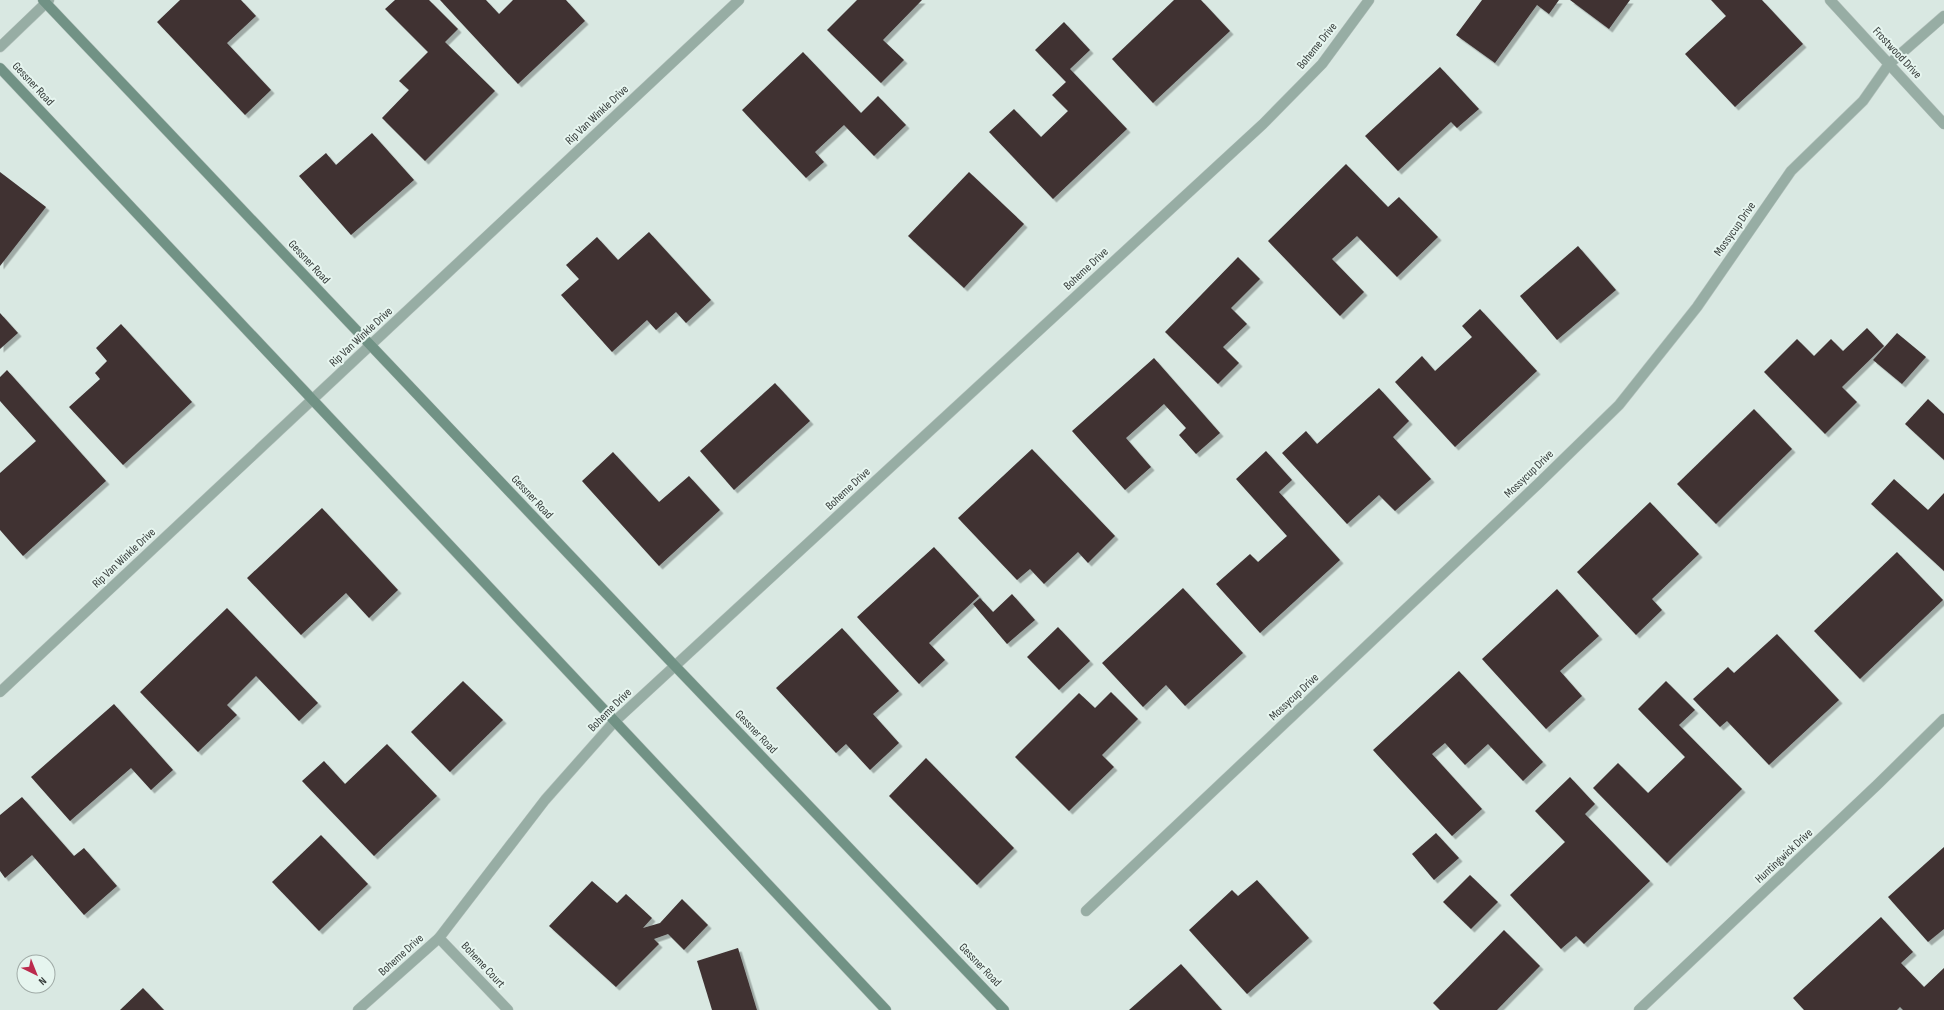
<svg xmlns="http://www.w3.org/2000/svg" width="1944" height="1010" font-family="'Sofia Sans Condensed',sans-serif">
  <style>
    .building { fill: #3f3233; filter: url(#shadow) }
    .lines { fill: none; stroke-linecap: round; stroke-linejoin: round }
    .minor-casing { stroke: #b5c2bd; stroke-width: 11 }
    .tertiary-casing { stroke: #b5c2bd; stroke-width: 11 }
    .secondary-casing { stroke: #b5c2bd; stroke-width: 11 }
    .minor { stroke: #97ada4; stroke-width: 10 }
    .tertiary { stroke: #97ada4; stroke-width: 10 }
    .secondary { stroke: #719285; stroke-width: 10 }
    .labels { text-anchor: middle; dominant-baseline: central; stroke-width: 4; stroke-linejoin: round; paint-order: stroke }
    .street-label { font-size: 12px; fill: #373d3b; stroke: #e6f5ef }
  </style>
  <defs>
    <filter id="shadow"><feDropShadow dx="3.5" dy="3.5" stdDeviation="0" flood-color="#0004"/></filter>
  </defs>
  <rect width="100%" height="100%" fill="#d9e8e2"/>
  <g class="building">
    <polygon points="180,0 241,0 256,16 227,43 271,90 245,115 157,22"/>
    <polygon points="395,0 429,0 458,29 445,42 495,91 425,161 382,118 409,90 399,81 428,52 385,9"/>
    <polygon points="440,0 486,0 499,14 513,0 566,0 585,21 518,84"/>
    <polygon points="857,0 922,0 883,40 904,60 881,83 827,30"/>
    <polygon points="1174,0 1201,0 1230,31 1153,103 1112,59"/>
    <polygon points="1482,0 1559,0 1549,14 1537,5 1495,63 1456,35"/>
    <polygon points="1570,0 1630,0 1609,29"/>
    <polygon points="1711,0 1762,0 1803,44 1735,107 1685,54 1726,16"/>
    <polygon points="1064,22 1090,50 1070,69 1127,129 1053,199 989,132 1014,109 1041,137 1068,111 1052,95 1066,82 1035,50"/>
    <polygon points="803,52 861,113 878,96 906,125 874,156 844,125 815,152 824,162 806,178 742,110"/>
    <polygon points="1440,67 1479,109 1457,128 1451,122 1398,171 1365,136"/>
    <polygon points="372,133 414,180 351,235 299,176 326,153 336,165"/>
    <polygon points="1346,164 1388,207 1399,197 1438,237 1397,277 1357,236 1332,259 1364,292 1340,316 1268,241"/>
    <polygon points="0,172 46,207 0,266"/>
    <polygon points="969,172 1024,224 964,288 908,236"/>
    <polygon points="649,232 711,300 686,323 676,312 656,330 647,320 612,352 561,295 579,279 566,265 597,237 618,260"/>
    <polygon points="1578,246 1616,290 1557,340 1520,296"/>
    <polygon points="1238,257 1260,279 1231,308 1247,324 1223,347 1239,363 1218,384 1165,332"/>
    <polygon points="1480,309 1537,371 1455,447 1395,382 1422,356 1435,371 1472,337 1462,326"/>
    <polygon points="0,313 18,333 0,349"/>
    <polygon points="121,324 192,402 123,465 69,407 100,379 95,373 107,361 96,348"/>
    <polygon points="1867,328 1884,346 1842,387 1857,402 1825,434 1764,372 1797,339 1814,356 1831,339 1843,351"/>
    <polygon points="1897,333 1926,357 1902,384 1873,360"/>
    <polygon points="1154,358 1220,433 1196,454 1179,435 1186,428 1164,404 1126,438 1151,467 1125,490 1072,431"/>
    <polygon points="7,370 106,481 23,556 0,530 0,473 36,441 0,401 0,377"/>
    <polygon points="775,383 810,421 734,490 700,451"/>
    <polygon points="1379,388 1409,421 1393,437 1431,479 1395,511 1379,495 1347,524 1282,453 1306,431 1317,444"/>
    <polygon points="1928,399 1944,414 1944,460 1905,424"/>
    <polygon points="1754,409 1792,449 1716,524 1677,484"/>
    <polygon points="1032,449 1115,536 1088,563 1078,552 1044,584 1030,569 1017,580 958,518"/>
    <polygon points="1266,451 1292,480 1279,492 1340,560 1260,633 1216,584 1250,554 1258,562 1287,536 1236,479"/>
    <polygon points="613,452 659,502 689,476 720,510 659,566 582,481"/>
    <polygon points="1894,479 1928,510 1944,493 1944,571 1871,504"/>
    <polygon points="1650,502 1699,554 1652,599 1662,610 1636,635 1577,572"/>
    <polygon points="322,508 398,590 369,618 346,593 301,635 247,578"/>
    <polygon points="934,547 979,596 929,643 945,660 919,684 857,617"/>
    <polygon points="1897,552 1943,600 1860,679 1814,631"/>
    <polygon points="1183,588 1243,653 1185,706 1166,685 1143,707 1102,663"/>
    <polygon points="1557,589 1599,636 1560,671 1582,696 1546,729 1482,659"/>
    <polygon points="1012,594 1035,620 1007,644 973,604 980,598 993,612"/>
    <polygon points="227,608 318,703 299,721 256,676 227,705 237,715 198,752 140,692"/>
    <polygon points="1058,627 1090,661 1059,690 1027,657"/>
    <polygon points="842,628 899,691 873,714 899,743 870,770 846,744 836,753 776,688"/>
    <polygon points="1777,634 1839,700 1769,765 1727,721 1720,727 1693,699 1728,667 1734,673"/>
    <polygon points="1459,671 1543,762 1523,781 1488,744 1465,765 1445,743 1432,754 1482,809 1452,836 1373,750"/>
    <polygon points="463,681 503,720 450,772 411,732"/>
    <polygon points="1666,681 1695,710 1679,725 1742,789 1667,863 1593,788 1618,763 1648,793 1685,757 1638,709"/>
    <polygon points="1111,692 1138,719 1102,755 1114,767 1069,811 1015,757 1079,693 1095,708"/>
    <polygon points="114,704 173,770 151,790 131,768 70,821 31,777"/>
    <polygon points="387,744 437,796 374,856 302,781 324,761 345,784"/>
    <polygon points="926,758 1014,848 977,885 889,796"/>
    <polygon points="1570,777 1595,804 1585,814 1650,881 1584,944 1576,936 1561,949 1510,895 1565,842 1535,811"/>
    <polygon points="22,797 74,856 84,848 117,886 84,915 32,855 5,878 0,871 0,815"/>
    <polygon points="1436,833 1459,858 1434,880 1412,854"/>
    <polygon points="321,835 368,884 319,931 272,882"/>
    <polygon points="1944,847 1944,929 1928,942 1888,897"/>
    <polygon points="1470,875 1498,902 1471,929 1443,902"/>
    <polygon points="1257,880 1309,938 1247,994 1189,930 1232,890 1238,896"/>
    <polygon points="592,881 617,903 626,894 652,918 643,928 660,923 682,899 708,925 684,950 668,934 654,939 659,944 616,987 549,926"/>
    <polygon points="1881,917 1913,952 1901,963 1924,987 1944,968 1944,1010 1903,1010 1900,1007 1897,1010 1804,1010 1793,998"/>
    <polygon points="1504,930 1540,966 1497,1010 1440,1010 1433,1003"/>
    <polygon points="738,948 757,1010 712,1010 697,961"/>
    <polygon points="1181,964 1222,1010 1129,1010"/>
    <polygon points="143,988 164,1010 120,1010"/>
  </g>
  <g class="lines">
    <defs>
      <g id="minor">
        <polyline points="0,47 49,0"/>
        <polyline points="0,692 739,0"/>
        <polyline points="1086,911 1538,484 1619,405 1697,307 1791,171 1863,101 1889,64 1944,16"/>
        <polyline points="439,938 508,1010"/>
        <polyline points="358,1010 439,938 545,800 614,722 1263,124 1322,64 1369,0"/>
        <polyline points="1639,1010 1877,785 1944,719"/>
      </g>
      <polyline id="tertiary" points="1830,0 1944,124"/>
      <g id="secondary">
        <polyline points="43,0 675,666 1004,1010"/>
        <path d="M0 68C297 381 590 696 886 1010"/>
      </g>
    </defs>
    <use href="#minor" class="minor-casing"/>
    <use href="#tertiary" class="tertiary-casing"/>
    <use href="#secondary" class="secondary-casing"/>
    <use href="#minor" class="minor"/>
    <use href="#tertiary" class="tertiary"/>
    <use href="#secondary" class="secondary"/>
  </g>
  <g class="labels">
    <g class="street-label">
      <text transform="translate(1317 46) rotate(-51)">Boheme Drive</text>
      <text transform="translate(1897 53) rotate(47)">Frostwood Drive</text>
      <text transform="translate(33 84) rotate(47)">Gessner Road</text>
      <text transform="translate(597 115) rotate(-43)">Rip Van Winkle Drive</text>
      <text transform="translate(1735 229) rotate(-55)">Mossycup Drive</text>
      <text transform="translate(309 262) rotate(47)">Gessner Road</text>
      <text transform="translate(1086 269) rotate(-43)">Boheme Drive</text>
      <text transform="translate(361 337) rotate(-43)">Rip Van Winkle Drive</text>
      <text transform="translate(1529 474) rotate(-44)">Mossycup Drive</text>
      <text transform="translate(848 489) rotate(-43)">Boheme Drive</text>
      <text transform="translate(532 497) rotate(47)">Gessner Road</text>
      <text transform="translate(124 558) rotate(-43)">Rip Van Winkle Drive</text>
      <text transform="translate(1294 697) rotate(-43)">Mossycup Drive</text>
      <text transform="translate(610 710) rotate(-45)">Boheme Drive</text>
      <text transform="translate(756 732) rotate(46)">Gessner Road</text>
      <text transform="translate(1784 856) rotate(-43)">Huntingwick Drive</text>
      <text transform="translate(401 955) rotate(-42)">Boheme Drive</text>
      <text transform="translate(483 965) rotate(47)">Boheme Court</text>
      <text transform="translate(980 965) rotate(46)">Gessner Road</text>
    </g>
  </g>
  <g transform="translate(36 974) rotate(137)"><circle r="19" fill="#e6f5ef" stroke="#a0aba7"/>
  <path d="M0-3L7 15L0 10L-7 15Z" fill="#bb2a4d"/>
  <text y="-6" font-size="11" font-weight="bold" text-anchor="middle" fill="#373d3b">N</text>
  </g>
</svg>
